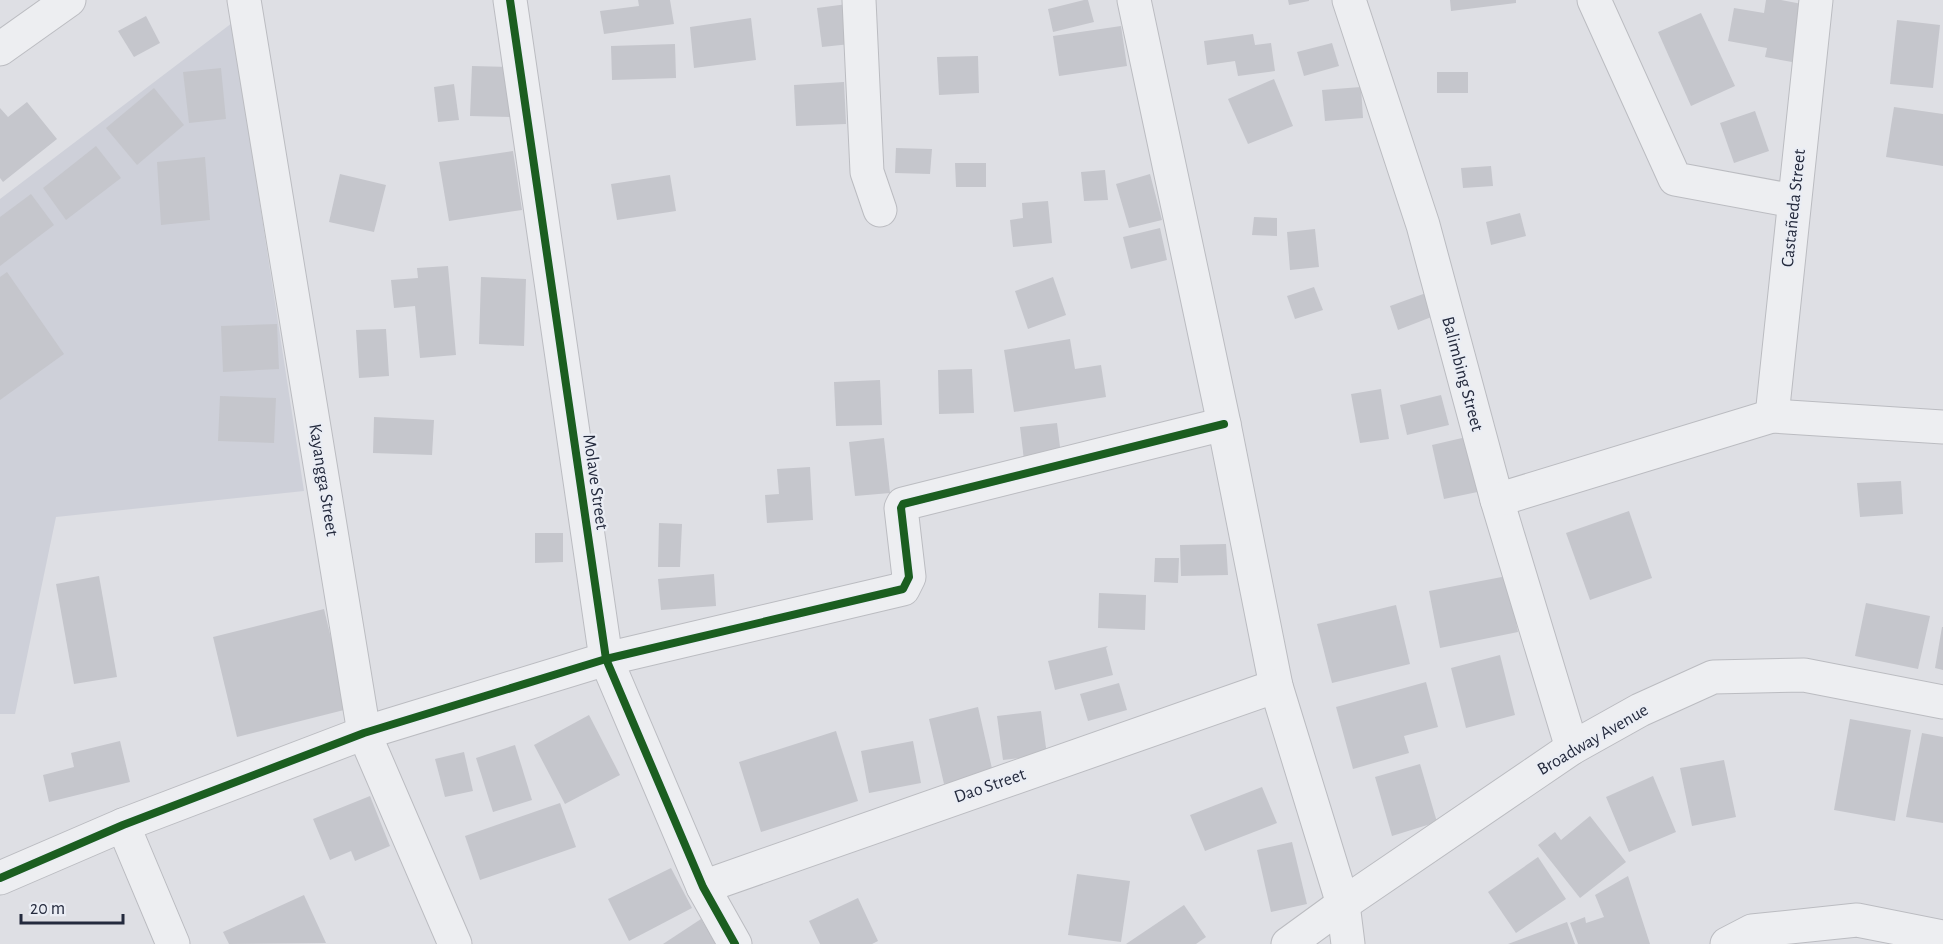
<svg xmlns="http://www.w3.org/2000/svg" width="1943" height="944" font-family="'Alegreya Sans',sans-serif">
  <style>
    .built { fill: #ced0d9 }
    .building { fill: #c5c6cc }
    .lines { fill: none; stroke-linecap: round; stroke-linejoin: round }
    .minor-casing { stroke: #bbbcc1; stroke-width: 35 }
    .minor { stroke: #edeef1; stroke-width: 33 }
    .cycleway-casing { stroke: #eaedf4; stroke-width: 11 }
    .cycleway { stroke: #1b5e20; stroke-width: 8 }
    .labels { text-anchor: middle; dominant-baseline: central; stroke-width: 4.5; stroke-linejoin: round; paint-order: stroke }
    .street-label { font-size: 18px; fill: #242a3d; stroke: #eaedf4 }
  </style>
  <rect width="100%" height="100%" fill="#dedfe4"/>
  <polygon class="built" points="232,23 304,491 56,517 15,714 0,714 0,199"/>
  <g class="building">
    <polygon points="638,0 670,0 674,24 604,34 600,11 639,6"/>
    <polygon points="1084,0 1088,0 1094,22 1053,32 1048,9"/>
    <polygon points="1288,0 1309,0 1309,1 1289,5"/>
    <polygon points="1450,0 1516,0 1516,3 1451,11"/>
    <polygon points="1766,0 1781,0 1802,4 1792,62 1765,57 1767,48 1728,41 1734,8 1764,13"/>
    <polygon points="855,3 860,43 822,47 817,8"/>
    <polygon points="1701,13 1735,86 1691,106 1658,32"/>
    <polygon points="146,16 160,43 134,57 118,31"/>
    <polygon points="751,18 756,60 694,68 690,27"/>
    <polygon points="1897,20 1940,25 1933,88 1890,84"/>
    <polygon points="1121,26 1127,66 1059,76 1053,36"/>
    <polygon points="1253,34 1255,45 1271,43 1275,71 1238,76 1235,61 1207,65 1204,41"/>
    <polygon points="1332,43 1339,66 1304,76 1297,52"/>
    <polygon points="675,44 676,78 612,80 611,46"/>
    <polygon points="978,56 979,93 939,95 937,57"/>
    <polygon points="472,66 514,67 512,117 470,116"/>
    <polygon points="221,68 226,119 189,123 183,72"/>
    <rect x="1437" y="72" width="31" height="21"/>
    <polygon points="1274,79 1293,126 1248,144 1228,99"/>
    <polygon points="844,82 846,124 796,126 794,85"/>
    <polygon points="454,84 459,120 438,122 434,87"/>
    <polygon points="1361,87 1363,118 1325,121 1322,90"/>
    <polygon points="154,88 184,125 137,165 106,128"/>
    <polygon points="27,102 57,139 3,182 0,178 0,108 8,117"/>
    <polygon points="1894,107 1943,114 1943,166 1886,157"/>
    <polygon points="1755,111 1769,151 1734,163 1720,123"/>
    <polygon points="96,146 121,178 66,220 43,188"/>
    <polygon points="896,148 932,149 930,174 895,173"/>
    <polygon points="513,151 522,210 449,221 439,162"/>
    <polygon points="205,157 210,220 161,225 157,162"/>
    <polygon points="955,163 986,163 986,187 956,187"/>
    <polygon points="1491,166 1493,186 1463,188 1461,168"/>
    <polygon points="1105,170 1108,200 1084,201 1081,172"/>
    <polygon points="340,174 386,185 374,232 329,222"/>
    <polygon points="1150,174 1162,220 1129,228 1116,184"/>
    <polygon points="670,175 676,211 617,220 611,184"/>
    <polygon points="31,194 54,225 0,266 0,217"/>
    <polygon points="1048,201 1052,243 1013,247 1010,220 1023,218 1022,203"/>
    <polygon points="1520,213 1526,236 1491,245 1486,222"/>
    <polygon points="1254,217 1277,218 1277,236 1252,235"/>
    <polygon points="1160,228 1167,260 1131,269 1123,237"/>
    <polygon points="1315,229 1319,267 1290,270 1287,232"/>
    <polygon points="448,266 456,355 420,358 415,306 394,308 391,280 418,278 417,268"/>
    <polygon points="7,272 64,354 0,400 0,277"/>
    <polygon points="481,277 526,279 524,346 479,344"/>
    <polygon points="1053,277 1066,315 1028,329 1015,291"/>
    <polygon points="1314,287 1323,310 1295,319 1287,296"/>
    <polygon points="1426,293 1434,316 1398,330 1390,306"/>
    <polygon points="277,324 279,369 223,372 221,326"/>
    <polygon points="386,329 389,376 359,378 356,330"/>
    <polygon points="1070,339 1075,369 1101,365 1106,397 1014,412 1004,350"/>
    <polygon points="972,369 974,413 939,414 938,370"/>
    <polygon points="880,380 882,425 836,426 834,382"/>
    <polygon points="1381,389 1389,439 1360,443 1351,394"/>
    <polygon points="1441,395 1449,425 1407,435 1400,405"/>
    <polygon points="220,396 276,398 274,443 218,441"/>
    <polygon points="374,417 434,420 432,455 373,453"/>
    <polygon points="1057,423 1061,455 1024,460 1020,427"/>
    <polygon points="1475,435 1487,490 1444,499 1432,445"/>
    <polygon points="884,438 890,493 855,496 849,442"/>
    <polygon points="810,467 813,520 767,523 765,495 779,494 777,469"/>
    <polygon points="1901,481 1903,514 1860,517 1857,483"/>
    <polygon points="1629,511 1652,578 1590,600 1566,533"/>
    <polygon points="659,523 682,524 680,567 658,567"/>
    <polygon points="535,533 563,533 563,562 535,563"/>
    <polygon points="1226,544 1228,575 1181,576 1180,545"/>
    <polygon points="1155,558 1179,558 1178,583 1154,582"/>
    <polygon points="714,574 716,606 661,610 658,579"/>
    <polygon points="99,576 117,677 74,684 56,584"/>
    <polygon points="1507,576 1518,632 1440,648 1429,591"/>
    <polygon points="1099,593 1146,595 1145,630 1098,628"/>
    <polygon points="1866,603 1930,616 1918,669 1855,656"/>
    <polygon points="1396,605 1410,664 1332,683 1317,624"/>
    <polygon points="324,609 348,709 237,737 213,637"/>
    <polygon points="1942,627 1943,627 1943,670 1935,668"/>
    <polygon points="1108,646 1106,648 1113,675 1055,690 1048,661"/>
    <polygon points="1500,655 1515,715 1466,728 1451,668"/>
    <polygon points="1426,682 1438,727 1404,736 1409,753 1353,769 1336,707"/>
    <polygon points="1119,683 1127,710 1088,721 1080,694"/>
    <polygon points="978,707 993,773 944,784 929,719"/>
    <polygon points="1041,711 1047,755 1003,760 997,716"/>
    <polygon points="589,715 620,775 565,804 534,745"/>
    <polygon points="1850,719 1911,730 1895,821 1834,810"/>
    <polygon points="836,731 858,801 761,832 739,762"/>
    <polygon points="1922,733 1943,737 1943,823 1906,817"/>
    <polygon points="120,741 130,782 49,802 43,775 74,767 71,753"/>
    <polygon points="913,741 921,783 869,793 861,751"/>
    <polygon points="515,745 532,800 493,812 476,758"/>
    <polygon points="464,752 473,791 445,797 435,759"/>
    <polygon points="1724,760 1736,817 1692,826 1680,768"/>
    <polygon points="1420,764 1437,822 1392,836 1375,777"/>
    <polygon points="1653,776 1676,832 1629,852 1606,797"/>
    <polygon points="1262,787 1277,823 1205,851 1190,815"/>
    <polygon points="370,796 390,846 355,861 351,851 330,860 313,819"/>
    <polygon points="560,803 576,847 480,880 465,836"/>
    <polygon points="1590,816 1626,862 1580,898 1538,845 1555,832 1561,840"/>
    <polygon points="1292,842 1307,904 1271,912 1257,850"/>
    <polygon points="1538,857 1566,899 1516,933 1488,892"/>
    <polygon points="671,868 692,908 629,941 608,899"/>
    <polygon points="1077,874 1130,881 1121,942 1068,935"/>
    <polygon points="1628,876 1650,944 1578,944 1570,923 1585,917 1586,923 1604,917 1595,895"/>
    <polygon points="304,895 326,943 229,944 223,932"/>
    <polygon points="858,898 878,941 872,944 820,944 809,921"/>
    <polygon points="1184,905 1206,937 1196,944 1126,944"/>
    <polygon points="701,919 716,944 663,944"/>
    <polygon points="1567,922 1575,944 1508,944"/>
  </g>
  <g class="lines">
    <defs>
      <g id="minor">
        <polyline points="244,0 364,733 455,944"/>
        <polyline points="510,0 606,659 703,887 735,944"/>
        <polyline points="859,0 867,172 880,210"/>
        <polyline points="1134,0 1224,424 1276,686 1343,904 1348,944"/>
        <polyline points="1349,0 1423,225 1497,500 1572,748"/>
        <polyline points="1594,0 1675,179 1794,201"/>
        <polyline points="0,49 69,0"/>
        <polyline points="1772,416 1816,0"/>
        <polyline points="1497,500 1772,416 1943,427"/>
        <polyline points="123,825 173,944"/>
        <polyline points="0,878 123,825 364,733 606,659 903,589 909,577 901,508 903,504 1224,424"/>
        <polyline points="703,887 1276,686"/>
        <polyline points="1288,944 1343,904 1572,748 1640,710 1713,677 1804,675 1943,702"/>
        <polyline points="1727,944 1752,931 1857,920 1943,937"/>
      </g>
    </defs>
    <use href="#minor" class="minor-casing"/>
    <use href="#minor" class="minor"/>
    <defs>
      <g id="cycleway">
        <polyline points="510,0 606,659 703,887 735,944"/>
        <polyline points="0,878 123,825 364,733 606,659 903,589 909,577 901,508 903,504 1224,424"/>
      </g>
    </defs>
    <use href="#cycleway" class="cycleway-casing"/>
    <use href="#cycleway" class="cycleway"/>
  </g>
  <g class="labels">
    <g class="street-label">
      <text transform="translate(1794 208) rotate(-84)">Castañeda Street</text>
      <text transform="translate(1462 374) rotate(75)">Balimbing Street</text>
      <text transform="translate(323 480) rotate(81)">Kayangga Street</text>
      <text transform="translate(595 482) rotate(82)">Molave Street</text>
      <text transform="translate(1593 740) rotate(-30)">Broadway Avenue</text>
      <text transform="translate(990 786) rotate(-19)">Dao Street</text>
    </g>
  </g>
  <path d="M21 914v9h102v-9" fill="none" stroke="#242a3d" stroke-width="3"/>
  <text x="30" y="914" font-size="18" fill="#242a3d" stroke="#eaedf4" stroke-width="4.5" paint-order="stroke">20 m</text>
</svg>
